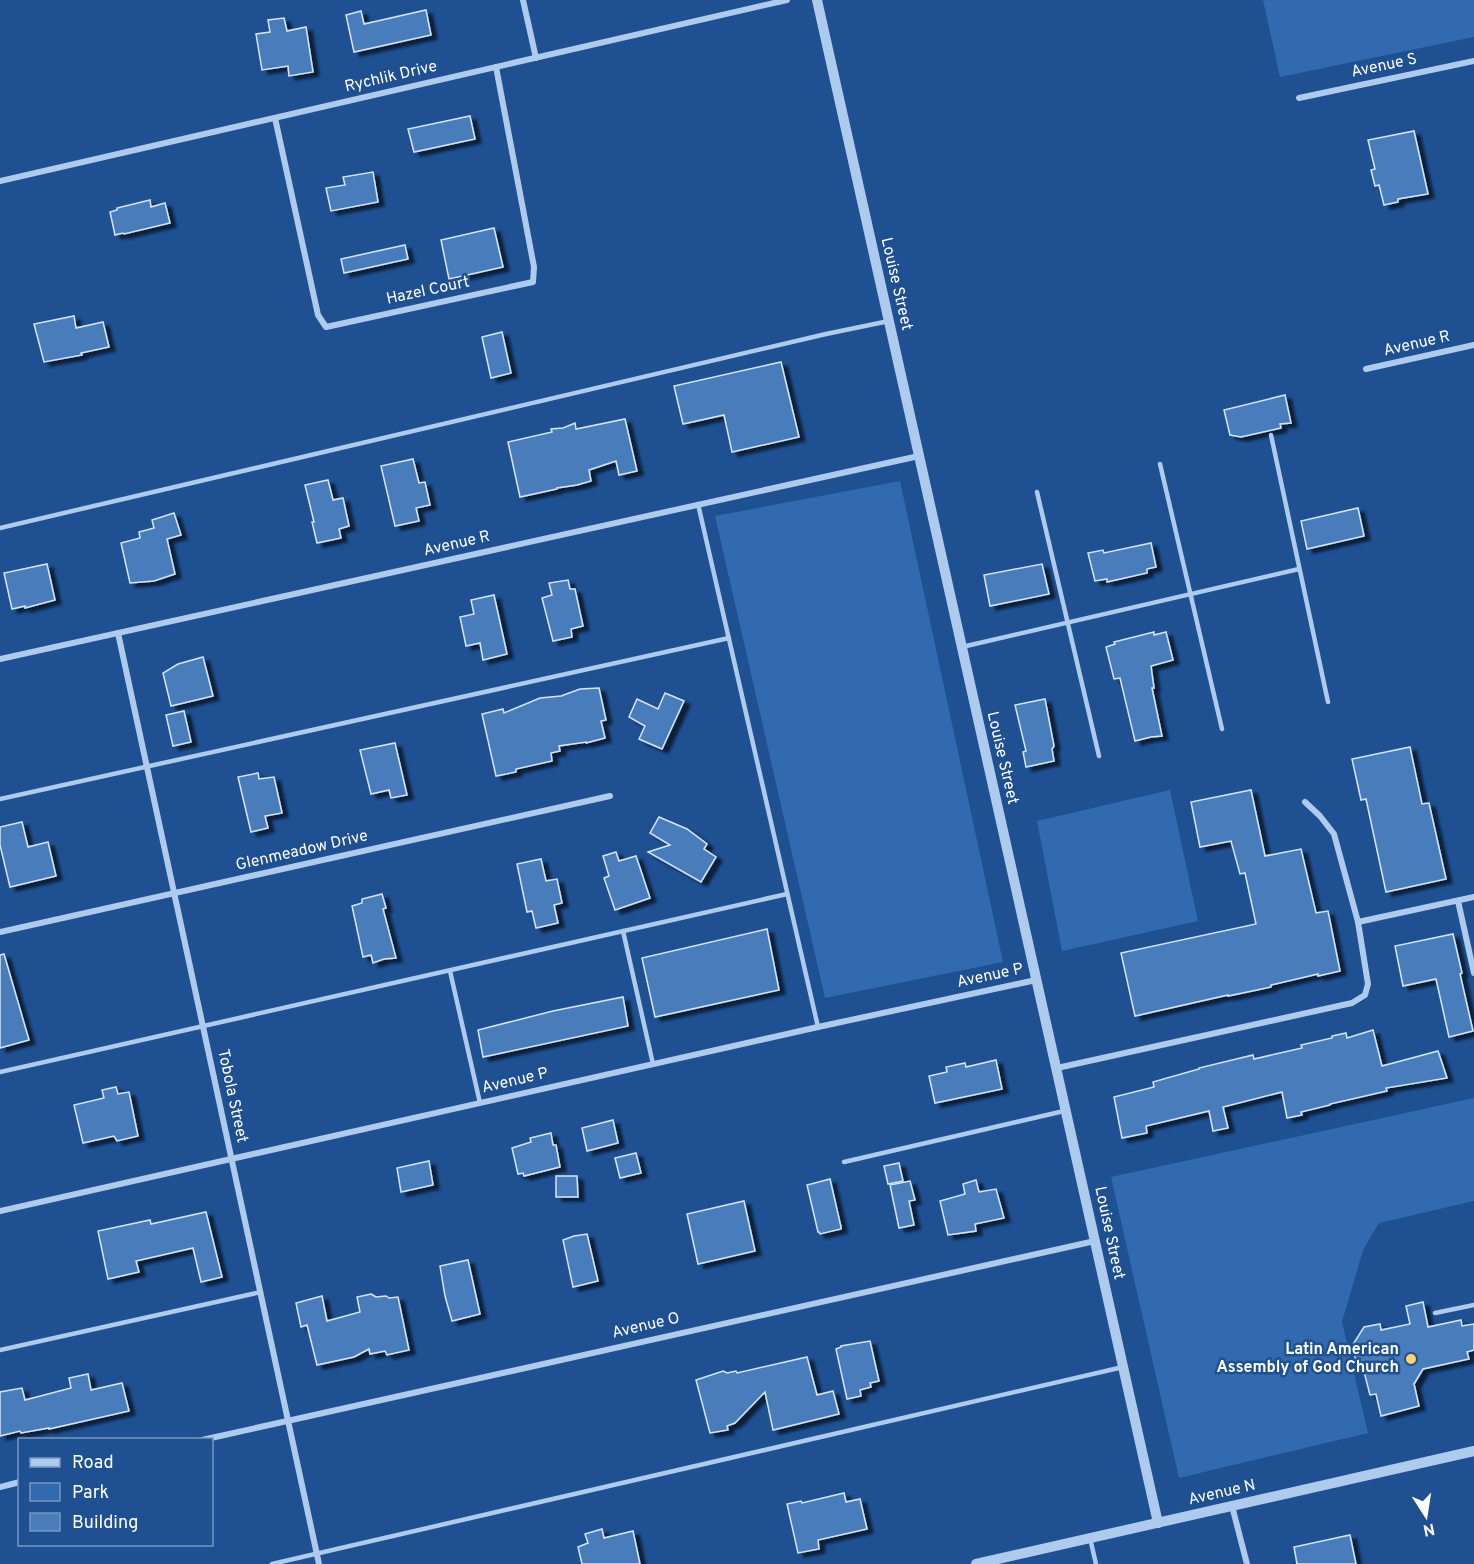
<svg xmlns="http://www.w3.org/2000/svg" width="1474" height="1564" font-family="Overpass,sans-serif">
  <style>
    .green { fill: #316aaf }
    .building { fill: #4a7cba; stroke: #d4e5fa; stroke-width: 1.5; filter: url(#shadow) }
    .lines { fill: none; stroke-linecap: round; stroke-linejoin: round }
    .service { stroke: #aecbee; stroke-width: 4.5 }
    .minor { stroke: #aecbee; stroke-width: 6 }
    .tertiary { stroke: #aecbee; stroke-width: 10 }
    .poi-dot { fill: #fdd46e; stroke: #1e5092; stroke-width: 2 }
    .labels { text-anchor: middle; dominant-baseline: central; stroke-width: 5; stroke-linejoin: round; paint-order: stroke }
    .street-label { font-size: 16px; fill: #fff; stroke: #1e5092 }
    .poi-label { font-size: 16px; font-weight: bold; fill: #fff; stroke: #1e5092; text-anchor: end }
  </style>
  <defs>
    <filter id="shadow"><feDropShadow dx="6" dy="4" stdDeviation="1.5" flood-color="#0009"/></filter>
  </defs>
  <rect width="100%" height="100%" fill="#1e5092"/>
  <g class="green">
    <polygon points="1263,0 1474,0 1474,37 1280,77"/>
    <polygon points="900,481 1003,962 825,998 715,516"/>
    <polygon points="1170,790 1198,921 1062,951 1037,821"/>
    <polygon points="1474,1098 1474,1201 1379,1223 1363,1250 1342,1322 1368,1433 1179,1478 1111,1177"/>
  </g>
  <g class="building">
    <polygon points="426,10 431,35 354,52 346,15 361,11 364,24"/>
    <polygon points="284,18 287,31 306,27 313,72 289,76 288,66 262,70 256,34 270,32 268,20"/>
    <polygon points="470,116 475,139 414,152 408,129"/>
    <polygon points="1414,131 1428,194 1398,199 1398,202 1384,205 1379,185 1375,186 1371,170 1375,169 1368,140"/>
    <polygon points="373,172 378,202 331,211 326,188 345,185 343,177"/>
    <polygon points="150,200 151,207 165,203 170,223 124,234 123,233 115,235 110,212 117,210 117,208"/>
    <polygon points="494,228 503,267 449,279 441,240"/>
    <polygon points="405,245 408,259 344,273 341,259"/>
    <polygon points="74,316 76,328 103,322 109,347 81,353 82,355 44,362 34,324"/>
    <polygon points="502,332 511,373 491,378 482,337"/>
    <polygon points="781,362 799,437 732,452 724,415 683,424 674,386"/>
    <polygon points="1285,395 1291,423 1280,424 1281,428 1241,437 1230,435 1224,410"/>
    <polygon points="625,419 637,471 619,475 616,461 589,470 591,481 577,485 557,488 557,489 520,497 508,442 552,432 551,429 563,428 575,423 576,429"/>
    <polygon points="413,459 419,483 425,482 430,505 416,508 419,521 395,526 381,466"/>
    <polygon points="328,480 333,500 343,498 349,526 339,529 341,538 317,543 312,522 314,522 305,485"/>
    <polygon points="1358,508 1364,536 1307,549 1301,521"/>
    <polygon points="174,513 181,535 167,539 175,574 154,581 130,583 121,543 140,538 139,532 154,528 152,520"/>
    <polygon points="1151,543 1156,567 1147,569 1147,573 1107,582 1107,579 1095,581 1088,553 1103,550 1104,553"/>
    <polygon points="47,564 55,600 25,608 25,606 12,609 4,573"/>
    <polygon points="1042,564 1049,594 990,606 984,575"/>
    <polygon points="568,580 570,589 575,589 583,626 571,629 572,637 553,641 542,598 552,595 549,583"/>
    <polygon points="494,595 507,654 483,660 480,643 466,646 460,617 474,614 471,600"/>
    <polygon points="1154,632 1154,635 1166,632 1173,660 1151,666 1154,688 1152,688 1162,736 1151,737 1135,741 1120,678 1114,679 1106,647 1115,644 1114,642"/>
    <polygon points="203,657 213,696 171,706 163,673 178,664"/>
    <polygon points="599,688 606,720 601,721 605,738 586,743 586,742 559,746 560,751 551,753 552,761 516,769 516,772 496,776 482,714 503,709 504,713 540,698 561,696 580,689"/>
    <polygon points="665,693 684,701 662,749 639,739 645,726 629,717 637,699 658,709"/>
    <polygon points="1045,699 1054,746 1052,749 1054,761 1026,767 1023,752 1026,751 1015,705"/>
    <polygon points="184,711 191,742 173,746 166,715"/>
    <polygon points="395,743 407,795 391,798 389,790 371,794 360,750"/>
    <polygon points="1410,747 1422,804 1429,803 1446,879 1386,892 1366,799 1361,800 1352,759"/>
    <polygon points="258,773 259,779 274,777 282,813 265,816 268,828 251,832 238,777"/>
    <polygon points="1251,790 1265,856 1301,849 1316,913 1328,911 1340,971 1318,976 1318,974 1271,985 1271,987 1257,990 1228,996 1228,995 1135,1016 1121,953 1256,924 1245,873 1240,874 1231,841 1200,847 1191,802"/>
    <polygon points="659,817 687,829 707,844 704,849 716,857 701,882 648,852 670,845 650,833"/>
    <polygon points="22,822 28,847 48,842 56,876 10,887 0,845 0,827"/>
    <polygon points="616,852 619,861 636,856 650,898 615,910 604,878 609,876 603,856"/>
    <polygon points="541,859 546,881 557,879 562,903 554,905 558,923 536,928 532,911 527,912 517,864"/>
    <polygon points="382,894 386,908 383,909 396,958 384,959 373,963 371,955 363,957 352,906 362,903 362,899"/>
    <polygon points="767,929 779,990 655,1017 642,958"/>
    <polygon points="1453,934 1462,973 1460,974 1473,1031 1449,1037 1436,979 1403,986 1395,946"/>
    <polygon points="4,954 29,1040 0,1048 0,955"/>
    <polygon points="623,997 628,1026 483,1057 478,1030 553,1011"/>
    <polygon points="1373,1030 1382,1066 1438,1051 1447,1078 1386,1088 1387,1091 1330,1104 1330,1105 1301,1112 1302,1115 1287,1118 1282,1092 1223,1107 1228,1128 1213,1131 1209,1111 1146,1126 1147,1133 1122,1138 1114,1097 1154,1087 1153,1082 1199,1069 1199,1068 1253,1055 1254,1059 1302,1048 1301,1045 1332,1038 1332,1036 1346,1033 1347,1038"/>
    <polygon points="996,1060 1002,1089 935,1103 929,1076 947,1072 946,1067 965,1063 966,1067"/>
    <polygon points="116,1087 118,1094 129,1092 138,1136 117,1141 114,1136 83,1143 74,1105 104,1098 102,1090"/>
    <polygon points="613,1120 618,1143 587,1151 582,1128"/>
    <polygon points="551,1133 553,1145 556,1145 560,1167 524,1176 523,1173 518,1174 512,1148 531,1142 530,1138"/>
    <polygon points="636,1153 641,1173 620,1178 615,1158"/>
    <polygon points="429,1161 433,1185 401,1192 397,1168"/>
    <polygon points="899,1163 903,1181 888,1184 884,1166"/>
    <polygon points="556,1176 577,1176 578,1197 556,1197"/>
    <polygon points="830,1179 841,1227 841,1229 820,1234 819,1232 818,1232 807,1185"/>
    <polygon points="976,1180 979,1192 996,1189 1004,1218 975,1224 976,1231 948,1235 940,1201 965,1194 963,1184"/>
    <polygon points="910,1181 915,1200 909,1201 914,1225 899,1228 890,1185"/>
    <polygon points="744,1201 755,1251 698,1264 687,1214"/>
    <polygon points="206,1212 222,1277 201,1282 193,1248 136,1261 139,1272 108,1279 98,1231 150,1220 151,1224"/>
    <polygon points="587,1234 598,1281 573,1287 563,1240 574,1236"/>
    <polygon points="468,1260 480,1314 452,1321 445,1296 440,1266"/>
    <polygon points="371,1294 376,1297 386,1296 389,1298 398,1297 409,1350 387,1355 385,1351 370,1354 369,1349 354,1357 317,1365 307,1325 301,1327 296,1303 322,1296 327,1321 360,1312 357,1297"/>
    <polygon points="1423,1302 1428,1327 1461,1320 1462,1326 1474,1324 1474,1350 1467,1352 1469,1359 1423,1369 1414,1384 1419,1406 1381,1416 1376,1394 1370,1395 1361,1360 1356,1361 1352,1346 1364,1327 1380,1324 1381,1330 1410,1324 1406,1306"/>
    <polygon points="870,1341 879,1381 870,1383 871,1387 860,1390 861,1396 847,1399 836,1349 841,1347 841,1346"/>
    <polygon points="807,1357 817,1395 833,1391 839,1414 773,1430 765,1392 735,1423 727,1426 728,1430 710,1433 696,1380 723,1371 727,1373 736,1371 737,1373"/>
    <polygon points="88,1374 91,1390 122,1383 129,1411 49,1429 49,1428 21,1433 20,1431 0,1436 0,1392 22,1388 25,1400 71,1388 69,1378"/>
    <polygon points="844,1493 846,1502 860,1499 867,1529 818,1540 819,1549 798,1553 787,1504 801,1501 802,1503"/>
    <polygon points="602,1529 604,1538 633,1531 640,1564 582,1564 578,1547 588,1543 585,1534"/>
    <polygon points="1350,1535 1356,1564 1297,1564 1294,1547"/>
  </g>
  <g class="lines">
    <g class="service">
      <polyline points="1271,435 1328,702"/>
      <polyline points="1160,464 1222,729"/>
      <polyline points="1037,492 1099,756"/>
      <polyline points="698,504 818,1027"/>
      <polyline points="0,528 826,334 889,321"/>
      <polyline points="962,647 1299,569"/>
      <polyline points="0,799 729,638"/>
      <polyline points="623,931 653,1064"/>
      <polyline points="450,971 480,1103"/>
      <polyline points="0,1072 787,894"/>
      <polyline points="844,1162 1064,1111"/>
      <polyline points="1435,1313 1474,1305"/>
      <polyline points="0,1350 261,1292"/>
      <polyline points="1090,1538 1096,1564"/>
      <polyline points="272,1564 1123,1367"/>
    </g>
    <g class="minor">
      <polyline points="523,0 536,58"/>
      <polyline points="1299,98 1474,61"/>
      <polyline points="275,118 318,315 326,327 533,282 534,267 496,67"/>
      <polyline points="0,181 787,0"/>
      <polyline points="1366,369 1474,345"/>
      <polyline points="118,633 319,1564"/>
      <polyline points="0,659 919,456"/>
      <polyline points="1458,901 1474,973"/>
      <polyline points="1358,922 1474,897"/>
      <polyline points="0,932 610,796"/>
      <polyline points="1057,1068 1352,1003 1365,995 1368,984 1358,922 1334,834 1320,816 1305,802"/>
      <polyline points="0,1211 818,1027 1036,980"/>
      <polyline points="202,1440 1095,1241"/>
      <polyline points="0,1487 20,1482"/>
      <polyline points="1232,1506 1247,1564"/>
    </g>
    <g class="tertiary">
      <polyline points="817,0 1158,1523"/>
      <polyline points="976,1564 1474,1451"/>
    </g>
  </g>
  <circle class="poi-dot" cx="1411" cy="1359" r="6"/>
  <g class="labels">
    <g class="street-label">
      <text transform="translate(1384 66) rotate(-12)">Avenue S</text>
      <text transform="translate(391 77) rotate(-13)">Rychlik Drive</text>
      <text transform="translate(896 284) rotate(77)">Louise Street</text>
      <text transform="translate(428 291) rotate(-12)">Hazel Court</text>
      <text transform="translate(1417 344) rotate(-13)">Avenue R</text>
      <text transform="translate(457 544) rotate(-13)">Avenue R</text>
      <text transform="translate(1002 758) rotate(77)">Louise Street</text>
      <text transform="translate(302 851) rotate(-13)">Glenmeadow Drive</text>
      <text transform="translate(990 976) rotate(-12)">Avenue P</text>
      <text transform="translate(515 1081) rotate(-13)">Avenue P</text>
      <text transform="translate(232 1096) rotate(78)">Tobola Street</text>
      <text transform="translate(1109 1233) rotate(78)">Louise Street</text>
      <text transform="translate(646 1326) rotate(-13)">Avenue O</text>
      <text transform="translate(1222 1493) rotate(-13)">Avenue N</text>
    </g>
    <g class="poi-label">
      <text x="1399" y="1350">Latin American<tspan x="1399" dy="18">Assembly of God Church</tspan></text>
    </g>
  </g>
  <rect x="18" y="1438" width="195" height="108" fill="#1e5092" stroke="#7896be" stroke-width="1.5"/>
  <rect x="30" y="1458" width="30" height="9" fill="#aecbee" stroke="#7896be" stroke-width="1.5"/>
  <text x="72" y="1468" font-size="18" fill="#ffffff">Road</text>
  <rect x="30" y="1483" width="30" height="18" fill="#316aaf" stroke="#7896be" stroke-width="1.5"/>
  <text x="72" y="1498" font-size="18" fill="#ffffff">Park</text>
  <rect x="30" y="1513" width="30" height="18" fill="#4a7cba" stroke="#7896be" stroke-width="1.5"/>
  <text x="72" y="1528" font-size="18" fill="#ffffff">Building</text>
  <g transform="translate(1426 1516) rotate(168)" stroke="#1e5092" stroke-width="4.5" paint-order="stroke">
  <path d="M0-4.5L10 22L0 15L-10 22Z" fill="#ffffff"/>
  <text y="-9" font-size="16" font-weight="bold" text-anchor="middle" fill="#ffffff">N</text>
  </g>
</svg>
